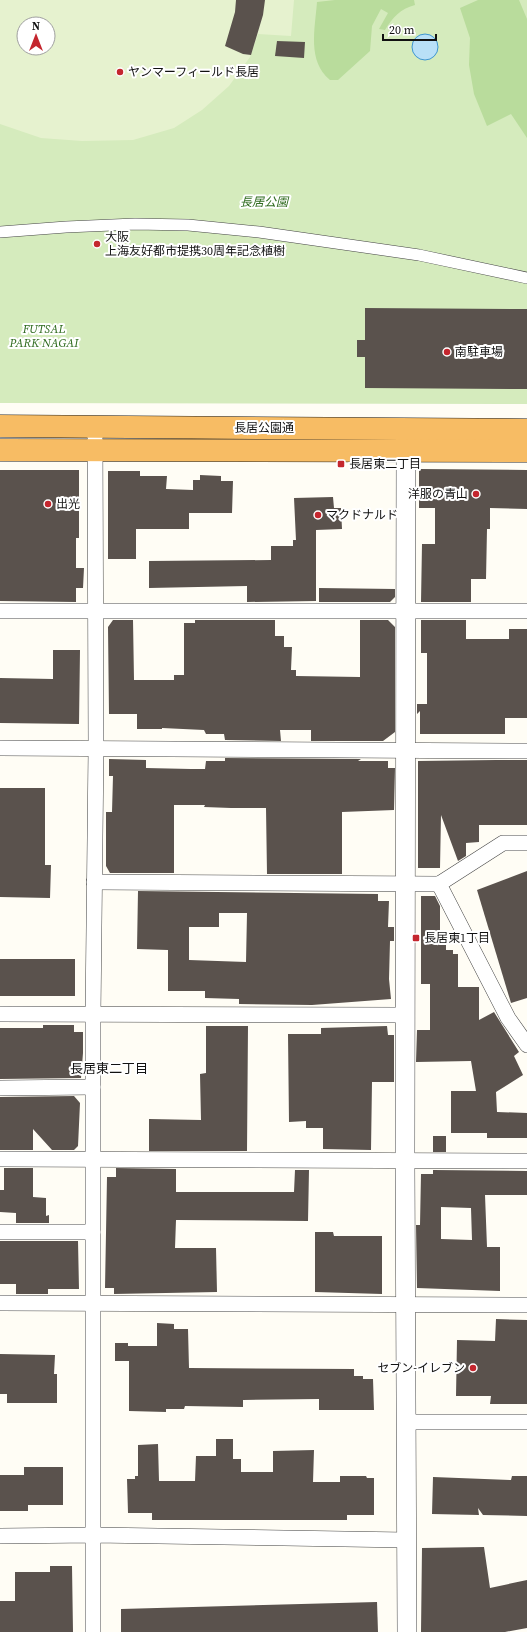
<svg xmlns="http://www.w3.org/2000/svg" width="527" height="1632" font-family="'Source Serif 4','Noto Sans JP',serif">
  <style>
    .green { fill: #d5ebbd; fill-rule: evenodd }
    .forest { fill: #b9dc9c }
    .pitch { fill: #e6f2cf; fill-rule: evenodd }
    .water { fill: #b9e0f7; stroke: #3f96cf }
    .building { fill: #5a524d; fill-rule: evenodd }
    .lines { fill: none; stroke-linecap: round; stroke-linejoin: round }
    .pedestrian-casing { stroke: #444; stroke-width: 12 }
    .minor-casing { stroke: #444; stroke-width: 16 }
    .tertiary-casing { stroke: #444; stroke-width: 20 }
    .trunk-casing { stroke: #222; stroke-width: 23 }
    .pedestrian { stroke: #fff; stroke-width: 11 }
    .minor { stroke: #fff; stroke-width: 15 }
    .tertiary { stroke: #fff; stroke-width: 19 }
    .trunk { stroke: #f7bc64; stroke-width: 22 }
    .poi-dot { fill: #c4262e; stroke: #fff; stroke-width: 1.5 }
    .labels { text-anchor: middle; dominant-baseline: central; stroke-width: 4; stroke-linejoin: round; paint-order: stroke }
    .poi-label { font-size: 12px; fill: #111; stroke: #fff; text-anchor: start }
    .park-label { font-size: 12px; font-style: italic; fill: #2f6b1f; stroke: #fff }
    .street-label { font-size: 12px; fill: #111; stroke: #fff }
    .neighbourhood-label { font-size: 13px; fill: #111; stroke: #fff }
  </style>
  <rect width="100%" height="100%" fill="#fffdf5"/>
  <path class="green" d="M0 0H527V404L0 403ZM24 24H48V48H24Z"/>
  <g class="forest">
    <path d="M335 0H414L415 5C400 9 393 17 385 30L379 29 388 13 381 9 372 26 370 51 338 80H330C307 61 315 29 317 2Z"/>
    <polygon points="478,0 519,0 527,19 527,138 511,114 487,126 474,94 469,65 470,38 460,8"/>
  </g>
  <path class="pitch" d="M0 0H294L291 36 258 34 250 57 229 86 202 110 174 128 133 140 82 141 41 138 0 124ZM24 24H48V48H24Z"/>
  <circle class="water" cx="425" cy="47" r="13"/>
  <g class="building">
    <polygon points="236,0 265,0 263,15 251,55 243,54 225,46 235,12"/>
    <polygon points="277,41 305,42 304,58 275,56"/>
    <polygon points="365,308 527,309 527,389 365,388 365,357 357,357 357,340 365,340"/>
    <polygon points="419,469 527,470 527,509 490,508 490,529 487,529 486,579 471,579 471,602 421,602 422,544 435,544 435,508 419,508"/>
    <polygon points="0,470 79,470 79,538 76,538 76,568 84,568 83,588 76,588 76,602 0,601"/>
    <polygon points="108,471 140,471 140,476 167,476 166,489 193,490 193,480 200,480 200,475 221,476 221,481 233,481 232,513 189,513 189,529 136,529 136,559 108,559"/>
    <polygon points="333,497 334,508 341,508 342,529 316,530 316,601 247,602 247,586 149,588 149,561 271,560 271,546 293,546 293,540 296,540 294,498"/>
    <polygon points="319,588 395,589 395,597 390,602 319,602"/>
    <polygon points="113,620 133,620 134,680 174,680 174,675 184,675 184,623 195,623 195,620 275,620 275,636 284,636 284,647 292,647 291,670 296,670 296,676 360,677 360,620 388,620 395,627 395,732 383,741 311,741 311,730 280,730 281,741 225,740 224,734 206,734 204,730 162,728 162,729 137,729 137,714 109,714 108,627"/>
    <polygon points="421,620 466,620 466,639 509,639 509,629 527,629 527,718 505,718 505,734 420,734 420,711 417,714 417,704 427,704 427,653 421,653"/>
    <polygon points="53,650 80,650 79,724 0,723 0,678 53,679"/>
    <polygon points="225,758 361,759 358,761 388,761 388,768 395,768 394,810 342,812 342,874 267,874 266,808 231,808 204,807 205,805 174,805 174,873 110,873 106,866 106,812 112,812 113,776 109,776 109,759 146,760 146,768 191,769 205,769 206,761 225,761"/>
    <polygon points="496,760 527,760 527,825 479,825 479,842 466,843 466,856 458,861 441,815 440,868 418,868 418,761"/>
    <polygon points="0,788 45,788 45,865 51,865 50,898 0,897"/>
    <polygon points="527,871 527,998 511,1003 477,890"/>
    <path d="M138 891 378 894V901H389L388 927H394V941H390L389 979 391 999 312 1005 239 1004V999L205 998V991H168V950L137 949ZM219 913H247L246 962 189 960V927H219Z"/>
    <polygon points="421,896 435,896 440,906 440,945 446,945 446,950 453,950 453,954 458,954 458,987 479,987 479,1020 494,1012 519,1052 514,1056 523,1075 496,1092 497,1112 527,1113 527,1138 487,1138 487,1133 451,1133 451,1091 476,1091 471,1061 416,1062 417,1030 430,1030 430,984 421,984"/>
    <rect x="0" y="959" width="75" height="37"/>
    <polygon points="43,1025 74,1025 74,1032 83,1032 83,1053 81,1078 0,1079 0,1028 43,1028"/>
    <polygon points="206,1026 248,1026 247,1151 149,1151 149,1119 201,1120 200,1074 206,1073"/>
    <polygon points="387,1026 388,1035 394,1035 394,1082 372,1082 371,1150 323,1149 323,1128 306,1128 306,1121 289,1122 288,1034 321,1034 321,1028"/>
    <polygon points="74,1096 80,1103 78,1146 74,1150 52,1150 33,1129 33,1150 0,1150 0,1097"/>
    <rect x="433" y="1136" width="13" height="16"/>
    <polygon points="4,1168 33,1168 33,1197 46,1198 46,1216 49,1215 49,1223 16,1223 16,1213 0,1212 0,1190 4,1190"/>
    <polygon points="116,1168 176,1169 176,1192 294,1192 295,1170 309,1170 308,1221 176,1220 175,1248 216,1248 217,1292 114,1294 114,1288 105,1288 106,1233 107,1177 116,1177"/>
    <path d="M433 1170 527 1171V1195H485L487 1247H500V1291L417 1288 416 1225H420L421 1174H433ZM441 1207 471 1208 472 1240 441 1239Z"/>
    <polygon points="315,1232 333,1232 334,1236 382,1236 382,1294 315,1292"/>
    <polygon points="0,1241 78,1241 79,1289 48,1289 48,1294 16,1294 16,1284 0,1284"/>
    <polygon points="496,1319 527,1320 527,1404 490,1404 491,1396 456,1396 457,1340 495,1341"/>
    <polygon points="157,1323 174,1324 174,1329 188,1329 189,1368 354,1369 354,1376 363,1376 363,1379 373,1379 374,1410 319,1410 319,1399 243,1400 243,1407 185,1406 184,1409 166,1409 166,1412 129,1411 129,1361 115,1361 115,1343 128,1343 128,1346 157,1346"/>
    <polygon points="0,1354 55,1355 54,1374 57,1374 57,1403 7,1403 7,1394 0,1394"/>
    <polygon points="216,1439 233,1439 233,1459 241,1459 241,1472 273,1472 273,1451 314,1450 313,1482 340,1482 340,1476 366,1476 367,1478 374,1478 374,1515 347,1515 347,1520 152,1520 152,1513 128,1513 127,1479 135,1479 135,1476 138,1476 138,1445 158,1444 159,1481 195,1481 196,1456 216,1456"/>
    <polygon points="24,1467 63,1467 63,1505 28,1505 28,1511 0,1511 0,1475 24,1475"/>
    <polygon points="512,1476 527,1476 527,1516 483,1515 478,1508 479,1515 432,1514 433,1477 511,1480"/>
    <polygon points="484,1547 490,1588 527,1580 527,1628 505,1632 421,1632 422,1548"/>
    <polygon points="50,1566 72,1566 73,1632 0,1632 0,1601 15,1601 15,1572 50,1572"/>
    <polygon points="377,1602 378,1632 121,1632 121,1609"/>
  </g>
  <g class="lines">
    <defs>
      <polyline id="pedestrian" points="0,232 66,227 135,224 188,225 259,232 419,255 527,278"/>
      <g id="minor">
        <polyline points="0,611 527,611"/>
        <polyline points="0,748 527,751"/>
        <polyline points="527,843 503,843 439,884 508,1018 527,1045"/>
        <polyline points="94,882 439,884"/>
        <polyline points="0,1014 406,1015"/>
        <polyline points="0,1088 93,1087"/>
        <polyline points="0,1159 527,1161"/>
        <polyline points="0,1232 93,1232"/>
        <polyline points="0,1303 527,1305"/>
        <polyline points="405,1422 527,1422"/>
        <polyline points="0,1536 94,1535 405,1540"/>
        <polyline points="93,1632 93,1015 96,749 95,426"/>
      </g>
      <polyline id="tertiary" points="406,436 405,1160 407,1632"/>
      <g id="trunk">
        <polyline points="0,426 527,430"/>
        <polyline points="0,450 527,451"/>
      </g>
    </defs>
    <use href="#pedestrian" class="pedestrian-casing"/>
    <use href="#minor" class="minor-casing"/>
    <use href="#tertiary" class="tertiary-casing"/>
    <use href="#trunk" class="trunk-casing"/>
    <use href="#pedestrian" class="pedestrian"/>
    <use href="#minor" class="minor"/>
    <use href="#tertiary" class="tertiary"/>
    <use href="#trunk" class="trunk"/>
  </g>
  <g class="poi-dot">
    <circle cx="120" cy="72" r="4"/>
    <circle cx="97" cy="244" r="4"/>
    <circle cx="447" cy="352" r="4"/>
    <rect x="337" y="460" width="8" height="8" rx="2"/>
    <circle cx="476" cy="494" r="4"/>
    <circle cx="48" cy="504" r="4"/>
    <circle cx="318" cy="515" r="4"/>
    <rect x="412" y="934" width="8" height="8" rx="2"/>
    <circle cx="473" cy="1368" r="4"/>
  </g>
  <g class="labels">
    <g class="poi-label">
      <text x="128" y="72">ヤンマーフィールド長居</text>
      <text x="105" y="237">大阪<tspan x="105" dy="14">上海友好都市提携30周年記念植樹</tspan></text>
      <text x="455" y="352">南駐車場</text>
      <text x="349" y="464">長居東二丁目</text>
      <text x="468" y="494" text-anchor="end">洋服の青山</text>
      <text x="56" y="504">出光</text>
      <text x="326" y="515">マクドナルド</text>
      <text x="424" y="938">長居東1丁目</text>
      <text x="465" y="1368" text-anchor="end">セブン-イレブン</text>
    </g>
    <g class="park-label">
      <text x="264" y="202">長居公園</text>
      <text x="44" y="329">FUTSAL<tspan x="44" dy="14">PARK NAGAI</tspan></text>
    </g>
    <g class="street-label">
      <text x="264" y="428">長居公園通</text>
    </g>
    <g class="neighbourhood-label">
      <text x="109" y="1068">長居東二丁目</text>
    </g>
  </g>
  <g transform="translate(36 36)"><circle r="19" fill="#ffffff" stroke="#a0a0a0"/>
  <path d="M0-3L7 15L0 10L-7 15Z" fill="#c4262e"/>
  <text y="-6" font-size="11" font-weight="bold" text-anchor="middle" fill="#111111">N</text>
  </g>
  <path d="M383 34v6h53v-6" fill="none" stroke="#111111" stroke-width="2"/>
  <text x="389" y="34" font-size="12" fill="#111111" stroke="#ffffff" stroke-width="3" paint-order="stroke">20 m</text>
</svg>
